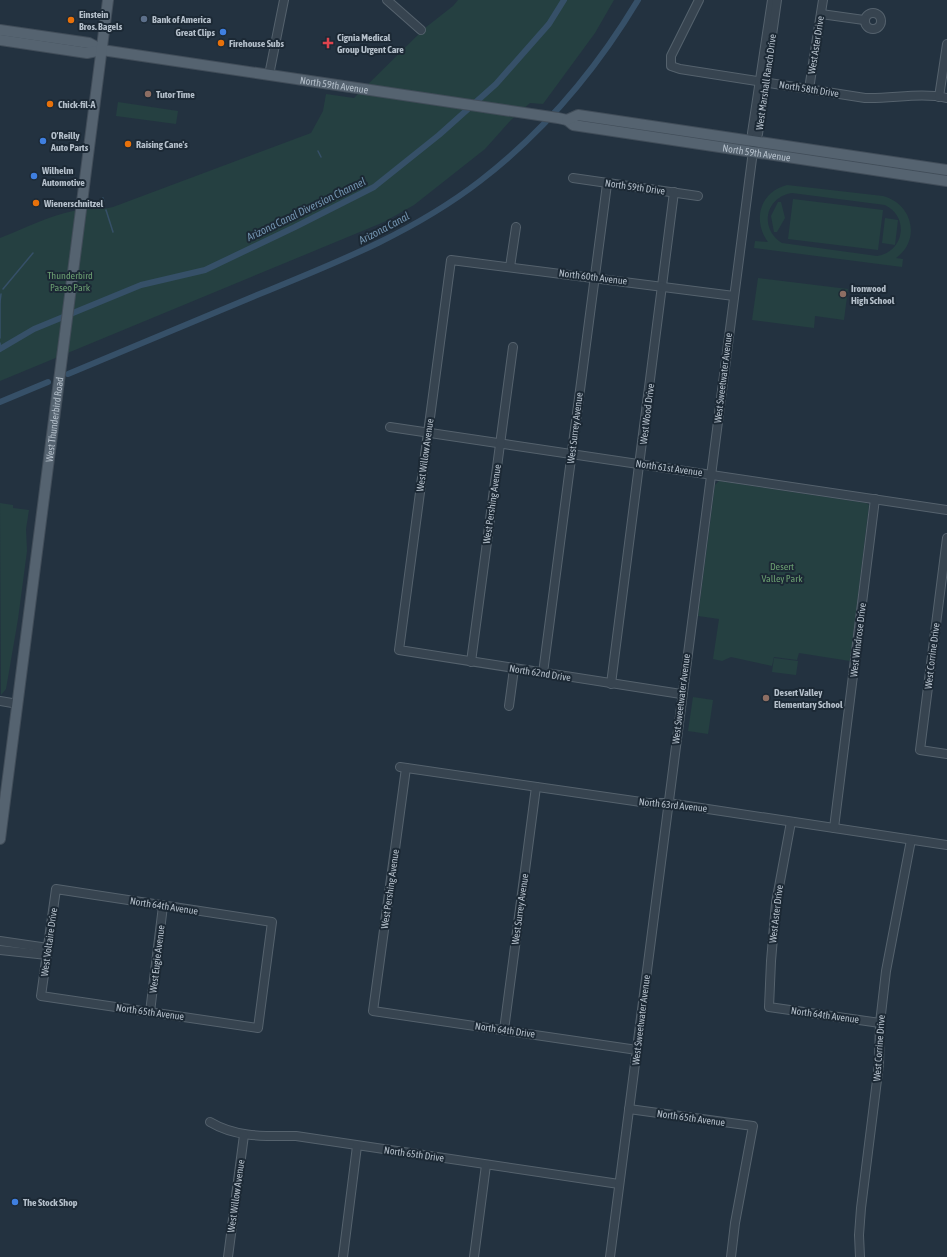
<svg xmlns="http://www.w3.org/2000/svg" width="947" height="1257" font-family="'Asap Condensed',sans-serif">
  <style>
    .green { fill: #254041; fill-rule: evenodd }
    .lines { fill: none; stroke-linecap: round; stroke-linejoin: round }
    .stream { stroke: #365068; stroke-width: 1.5 }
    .canal { stroke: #365068; stroke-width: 6 }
    .minor-casing { stroke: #55626d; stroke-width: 10 }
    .major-casing { stroke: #414d59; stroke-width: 12 }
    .minor { stroke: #374450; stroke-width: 8 }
    .major { stroke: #556370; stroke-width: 10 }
    .service-dot { fill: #5c6f8a; stroke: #1c2935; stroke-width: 1.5 }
    .food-dot { fill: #e8710a; stroke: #1c2935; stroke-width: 1.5 }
    .shop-dot { fill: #3f7fe0; stroke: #1c2935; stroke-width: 1.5 }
    .health-dot { fill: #e0444e; stroke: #1c2935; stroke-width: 1.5 }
    .education-dot { fill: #8d6e63; stroke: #1c2935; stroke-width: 1.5 }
    .labels { text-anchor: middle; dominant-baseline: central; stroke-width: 4; stroke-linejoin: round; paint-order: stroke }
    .poi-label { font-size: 10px; font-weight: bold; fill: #b4bfca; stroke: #1c2935; text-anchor: start }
    .street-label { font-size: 10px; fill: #b4bfca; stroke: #1c2935 }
    .park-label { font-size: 10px; fill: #6a9d70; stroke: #1c2935 }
    .water-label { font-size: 11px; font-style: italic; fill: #7293af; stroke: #1c2935 }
  </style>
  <rect width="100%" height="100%" fill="#233240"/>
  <g class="green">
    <path d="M458 0H614L595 33 543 104 530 103 511 120 485 149 414 205 384 222 0 381V238C23 229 49 216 73 211 87 208 100 210 113 207L311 133 323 111 326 94 354 98 425 28 453 6Z"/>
    <polygon points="118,102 178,111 176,124 116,116"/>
    <path d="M787 185 883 196C913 204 921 240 896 258L903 259 902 267 754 248 755 241 768 242C752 220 760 192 787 185ZM792 193 885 205C910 217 904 252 877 256L782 243C759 229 765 197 792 193Z"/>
    <polygon points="793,199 883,210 878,250 788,239"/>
    <polygon points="778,202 781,202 785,218 777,232 774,232 771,216"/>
    <polygon points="885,218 898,220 895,245 882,243"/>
    <polygon points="758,278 848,289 844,320 815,316 814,328 752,320"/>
    <polygon points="719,481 866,503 869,505 850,661 799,653 797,660 774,657 772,666 731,657 722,661 713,659 719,619 698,616 715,485"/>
    <polygon points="0,503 13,505 13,508 29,510 26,529 27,551 18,619 6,689 1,695"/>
    <polygon points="774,658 798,661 796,675 772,672"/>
    <polygon points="693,697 713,700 708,734 688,731"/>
  </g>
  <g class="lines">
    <g class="stream">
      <polyline points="318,151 321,157"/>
      <polyline points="103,198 104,201"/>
      <polyline points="106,210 113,232"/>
      <polyline points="3,289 33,253"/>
      <polyline points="0,302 0,338"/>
      <polyline points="0,302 1,294"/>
      <polyline points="0,343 1,349"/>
    </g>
    <g class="canal">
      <polyline points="0,349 34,329 141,285 205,270 295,227 374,187 439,135 496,84 549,24 564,0"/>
      <path d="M68 374C133 347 197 320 262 293 338 262 414 232 480 181 545 131 596 70 638 0"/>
      <polyline points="0,402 48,382"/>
    </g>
    <defs>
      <g id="minor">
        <polyline points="387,0 421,30"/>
        <path d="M699 0 671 56V66L680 69 865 98C893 99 920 92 947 98"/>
        <circle cx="873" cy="21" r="8"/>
        <polyline points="821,14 864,20"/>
        <polyline points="269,75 284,0"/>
        <polyline points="809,89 823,0"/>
        <polyline points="939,97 947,44"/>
        <polyline points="754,141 752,133 772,0"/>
        <polyline points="573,178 698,196"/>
        <polyline points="510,267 516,227"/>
        <polyline points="390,427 947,510"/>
        <polyline points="947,538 920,750 947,754"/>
        <polyline points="471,662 513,347"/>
        <polyline points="543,673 607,184"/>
        <polyline points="611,684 674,192"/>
        <polyline points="681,694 399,650 451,260 734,296"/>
        <polyline points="0,701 18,704"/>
        <polyline points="509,706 514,669"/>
        <polyline points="400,767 648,803 668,803 947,845"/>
        <polyline points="406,768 373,1011 637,1050"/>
        <polyline points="791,822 776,903 771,961 769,1007 880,1023"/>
        <polyline points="834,828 875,499"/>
        <polygon points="56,889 272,922 258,1028 41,996"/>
        <polyline points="0,941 48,948"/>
        <polyline points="0,950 47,955"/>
        <polyline points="150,1012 163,906"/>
        <polyline points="504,1030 536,787"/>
        <polyline points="629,1109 753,1126 735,1223 731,1257"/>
        <path d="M210 1122C237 1138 266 1136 296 1136L619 1184"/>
        <polyline points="228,1257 244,1135"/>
        <polyline points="343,1257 357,1146"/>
        <polyline points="474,1257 486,1165"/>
        <polyline points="610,1257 753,151 754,141 758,134 777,0"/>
        <polyline points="860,1257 859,1235 861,1208 879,1064 880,1023 886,971 911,840"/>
      </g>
      <g id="major">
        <polyline points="0,30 89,43 102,50"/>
        <path id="s1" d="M0 40 87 53 102 50 558 118 567 120 573 125 947 181"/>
        <polyline points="567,120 578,115 947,170"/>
        <path id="s2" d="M0 839 108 0"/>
      </g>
    </defs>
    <use href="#minor" class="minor-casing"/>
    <use href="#major" class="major-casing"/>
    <use href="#minor" class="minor"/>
    <use href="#major" class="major"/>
  </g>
  <circle class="service-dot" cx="144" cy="19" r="4"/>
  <g class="food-dot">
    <circle cx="71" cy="20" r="4"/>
    <circle cx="221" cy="43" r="4"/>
    <circle cx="50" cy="104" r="4"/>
    <circle cx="128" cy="144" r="4"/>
    <circle cx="36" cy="203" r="4"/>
  </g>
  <g class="shop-dot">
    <circle cx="223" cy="32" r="4"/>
    <circle cx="43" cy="141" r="4"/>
    <circle cx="34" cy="176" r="4"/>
    <circle cx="15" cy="1202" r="4"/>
  </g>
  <path class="health-dot" d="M326 37h4v4h4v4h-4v4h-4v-4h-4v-4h4z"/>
  <g class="education-dot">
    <circle cx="148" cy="94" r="4"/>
    <circle cx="843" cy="294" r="4"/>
    <circle cx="766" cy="698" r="4"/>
  </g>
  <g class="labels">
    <g class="poi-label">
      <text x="79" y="14">Einstein<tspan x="79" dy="12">Bros. Bagels</tspan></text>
      <text x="152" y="19">Bank of America</text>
      <text x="215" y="32" text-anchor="end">Great Clips</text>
      <text x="337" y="37">Cignia Medical<tspan x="337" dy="12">Group Urgent Care</tspan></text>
      <text x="229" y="43">Firehouse Subs</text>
      <text x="156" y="94">Tutor Time</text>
      <text x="58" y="104">Chick-fil-A</text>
      <text x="51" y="135">O'Reilly<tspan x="51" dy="12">Auto Parts</tspan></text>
      <text x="136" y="144">Raising Cane's</text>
      <text x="42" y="170">Wilhelm<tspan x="42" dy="12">Automotive</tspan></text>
      <text x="44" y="203">Wienerschnitzel</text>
      <text x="851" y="288">Ironwood<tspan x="851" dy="12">High School</tspan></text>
      <text x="774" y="692">Desert Valley<tspan x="774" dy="12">Elementary School</tspan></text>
      <text x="23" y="1202">The Stock Shop</text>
    </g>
    <g class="street-label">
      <text transform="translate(816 45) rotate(-81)">West Aster Drive</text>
      <text transform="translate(766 82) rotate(-82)">West Marshall Ranch Drive</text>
      <text stroke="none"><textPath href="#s1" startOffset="338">North 59th Avenue</textPath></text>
      <text transform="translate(809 89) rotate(9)">North 58th Drive</text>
      <text stroke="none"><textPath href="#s1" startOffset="767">North 59th Avenue</textPath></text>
      <text transform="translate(635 187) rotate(8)">North 59th Drive</text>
      <text transform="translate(593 277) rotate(7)">North 60th Avenue</text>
      <text transform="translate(723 378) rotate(-83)">West Sweetwater Avenue</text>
      <text transform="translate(647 414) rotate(-83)">West Wood Drive</text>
      <text stroke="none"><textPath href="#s2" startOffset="423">West Thunderbird Road</textPath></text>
      <text transform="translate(575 428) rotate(-83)">West Surrey Avenue</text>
      <text transform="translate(425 455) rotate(-82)">West Willow Avenue</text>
      <text transform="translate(669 468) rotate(8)">North 61st Avenue</text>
      <text transform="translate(492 504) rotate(-82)">West Pershing Avenue</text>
      <text transform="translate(858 640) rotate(-83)">West Windrose Drive</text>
      <text transform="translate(932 656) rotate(-83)">West Corrine Drive</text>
      <text transform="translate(540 673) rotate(9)">North 62nd Drive</text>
      <text transform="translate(681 699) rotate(-83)">West Sweetwater Avenue</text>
      <text transform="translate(673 805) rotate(6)">North 63rd Avenue</text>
      <text transform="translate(390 889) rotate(-82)">West Pershing Avenue</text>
      <text transform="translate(164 906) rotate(9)">North 64th Avenue</text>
      <text transform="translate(520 909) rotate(-82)">West Surrey Avenue</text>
      <text transform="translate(776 914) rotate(-83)">West Aster Drive</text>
      <text transform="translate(49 942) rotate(-82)">West Voltaire Drive</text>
      <text transform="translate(157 959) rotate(-83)">West Eugie Avenue</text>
      <text transform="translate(150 1012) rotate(8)">North 65th Avenue</text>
      <text transform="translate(825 1015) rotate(8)">North 64th Avenue</text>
      <text transform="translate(641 1020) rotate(-83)">West Sweetwater Avenue</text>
      <text transform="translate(505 1030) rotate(8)">North 64th Drive</text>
      <text transform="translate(879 1048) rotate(-86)">West Corrine Drive</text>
      <text transform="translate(691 1118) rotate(8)">North 65th Avenue</text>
      <text transform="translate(414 1154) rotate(8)">North 65th Drive</text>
      <text transform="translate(236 1196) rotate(-82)">West Willow Avenue</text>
    </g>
    <g class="park-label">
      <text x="70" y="275">Thunderbird<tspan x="70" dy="12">Paseo Park</tspan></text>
      <text x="782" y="566">Desert<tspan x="782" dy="12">Valley Park</tspan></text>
    </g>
    <g class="water-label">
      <text transform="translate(306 209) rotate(-26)">Arizona Canal Diversion Channel</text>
      <text transform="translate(384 228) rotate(-28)">Arizona Canal</text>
    </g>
  </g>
</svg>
